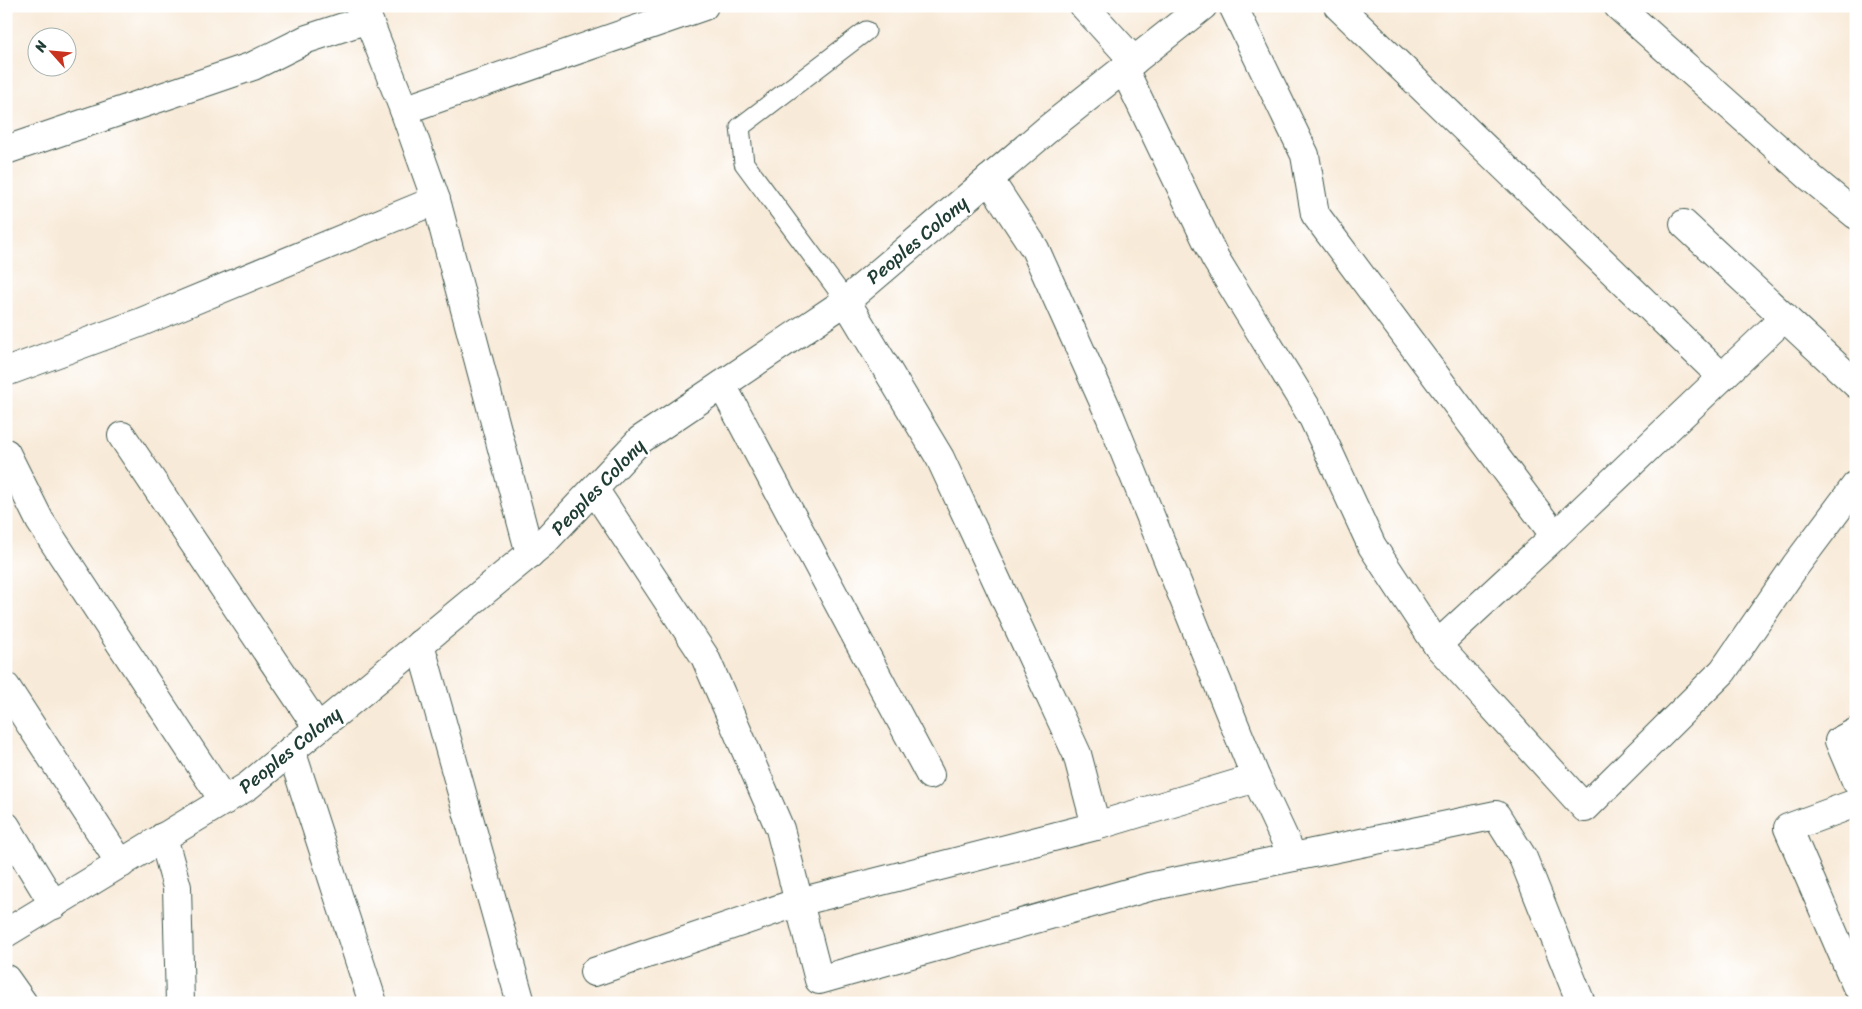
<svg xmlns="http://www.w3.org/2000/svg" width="1862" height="1009" font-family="Sriracha,sans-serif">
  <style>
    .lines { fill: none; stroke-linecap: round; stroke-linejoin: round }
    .service-casing { stroke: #40574d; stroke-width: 21 }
    .minor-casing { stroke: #40574d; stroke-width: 30 }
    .tertiary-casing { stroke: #40574d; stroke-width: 30 }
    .service { stroke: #fff; stroke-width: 19 }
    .minor { stroke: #fff; stroke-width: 28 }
    .tertiary { stroke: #fff; stroke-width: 28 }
    .labels { text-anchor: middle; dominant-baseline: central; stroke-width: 5; stroke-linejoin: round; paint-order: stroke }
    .street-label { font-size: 19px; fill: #1f3d34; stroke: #fff }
  </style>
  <rect width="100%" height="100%" fill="#fff"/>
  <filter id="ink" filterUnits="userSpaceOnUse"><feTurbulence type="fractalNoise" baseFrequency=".02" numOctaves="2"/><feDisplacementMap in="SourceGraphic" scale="10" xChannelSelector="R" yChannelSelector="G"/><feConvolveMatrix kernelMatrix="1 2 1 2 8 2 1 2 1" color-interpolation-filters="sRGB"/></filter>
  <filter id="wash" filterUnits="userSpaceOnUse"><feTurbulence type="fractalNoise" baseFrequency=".0096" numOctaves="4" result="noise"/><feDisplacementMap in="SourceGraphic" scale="20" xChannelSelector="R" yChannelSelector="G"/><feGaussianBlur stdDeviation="1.12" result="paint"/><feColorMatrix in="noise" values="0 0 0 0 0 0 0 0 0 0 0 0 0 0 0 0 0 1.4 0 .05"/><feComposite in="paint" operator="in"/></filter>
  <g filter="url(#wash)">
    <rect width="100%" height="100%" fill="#f8ead8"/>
  </g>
  <g filter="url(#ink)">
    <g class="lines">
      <defs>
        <polyline id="service" points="846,301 744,163 740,127 866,31"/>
        <g id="minor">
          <polyline points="363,6 404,110"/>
          <polyline points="1084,6 1134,61"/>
          <polyline points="1233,6 1305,155 1315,214 1555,536 1437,645"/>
          <polyline points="1338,6 1722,377"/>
          <polyline points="1618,6 1811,178 1856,215"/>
          <polyline points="1124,69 1215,258 1313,418 1372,546 1437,645 1585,808 1723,671 1796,565 1856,485"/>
          <polyline points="6,150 253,66 307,39 368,19"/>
          <polyline points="989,179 1035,249 1110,416 1256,778"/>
          <polyline points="436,200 404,110 704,6"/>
          <polyline points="1684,224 1856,384"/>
          <polyline points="6,372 139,323 436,200 530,554"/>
          <polyline points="722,385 930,775"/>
          <polyline points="122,436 318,728"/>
          <polyline points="6,453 40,521 224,801"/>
          <polyline points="594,489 705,657 780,829 819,980 1149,887 1496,815 1523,858 1581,1003"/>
          <polyline points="1555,536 1785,317"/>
          <polyline points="420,644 521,1003"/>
          <polyline points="6,687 121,864"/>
          <polyline points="1856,732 1839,741 1856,781"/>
          <polyline points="291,750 373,1003"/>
          <polyline points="1856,803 1788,828 1856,985"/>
          <polyline points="6,826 54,905"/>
          <polyline points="1096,826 1256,778 1293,857"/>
          <polyline points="163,837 177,887 180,1003"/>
          <polyline points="594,972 799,902 1096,826 1077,754 940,458 846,301"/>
          <polyline points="6,979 23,1003"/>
        </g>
        <polyline id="tertiary" points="6,933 248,786 544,542 640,440 846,301 1049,128 1203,6"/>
      </defs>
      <use href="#service" class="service-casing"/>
      <use href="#minor" class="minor-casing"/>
      <use href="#tertiary" class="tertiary-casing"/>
      <use href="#service" class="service"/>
      <use href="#minor" class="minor"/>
      <use href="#tertiary" class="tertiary"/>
    </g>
  </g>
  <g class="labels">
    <g class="street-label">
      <text transform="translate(917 240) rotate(-40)">Peoples Colony</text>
      <text transform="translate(598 487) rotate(-46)">Peoples Colony</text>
      <text transform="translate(290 750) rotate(-39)">Peoples Colony</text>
    </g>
  </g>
  <rect width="1862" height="1009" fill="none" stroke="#fff" stroke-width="25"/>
  <g transform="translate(52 52) rotate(297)"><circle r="24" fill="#ffffff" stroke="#a5b1ae"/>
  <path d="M0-4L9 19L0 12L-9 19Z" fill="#c8321e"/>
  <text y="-8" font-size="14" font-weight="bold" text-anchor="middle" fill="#1f3d34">N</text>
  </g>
</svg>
